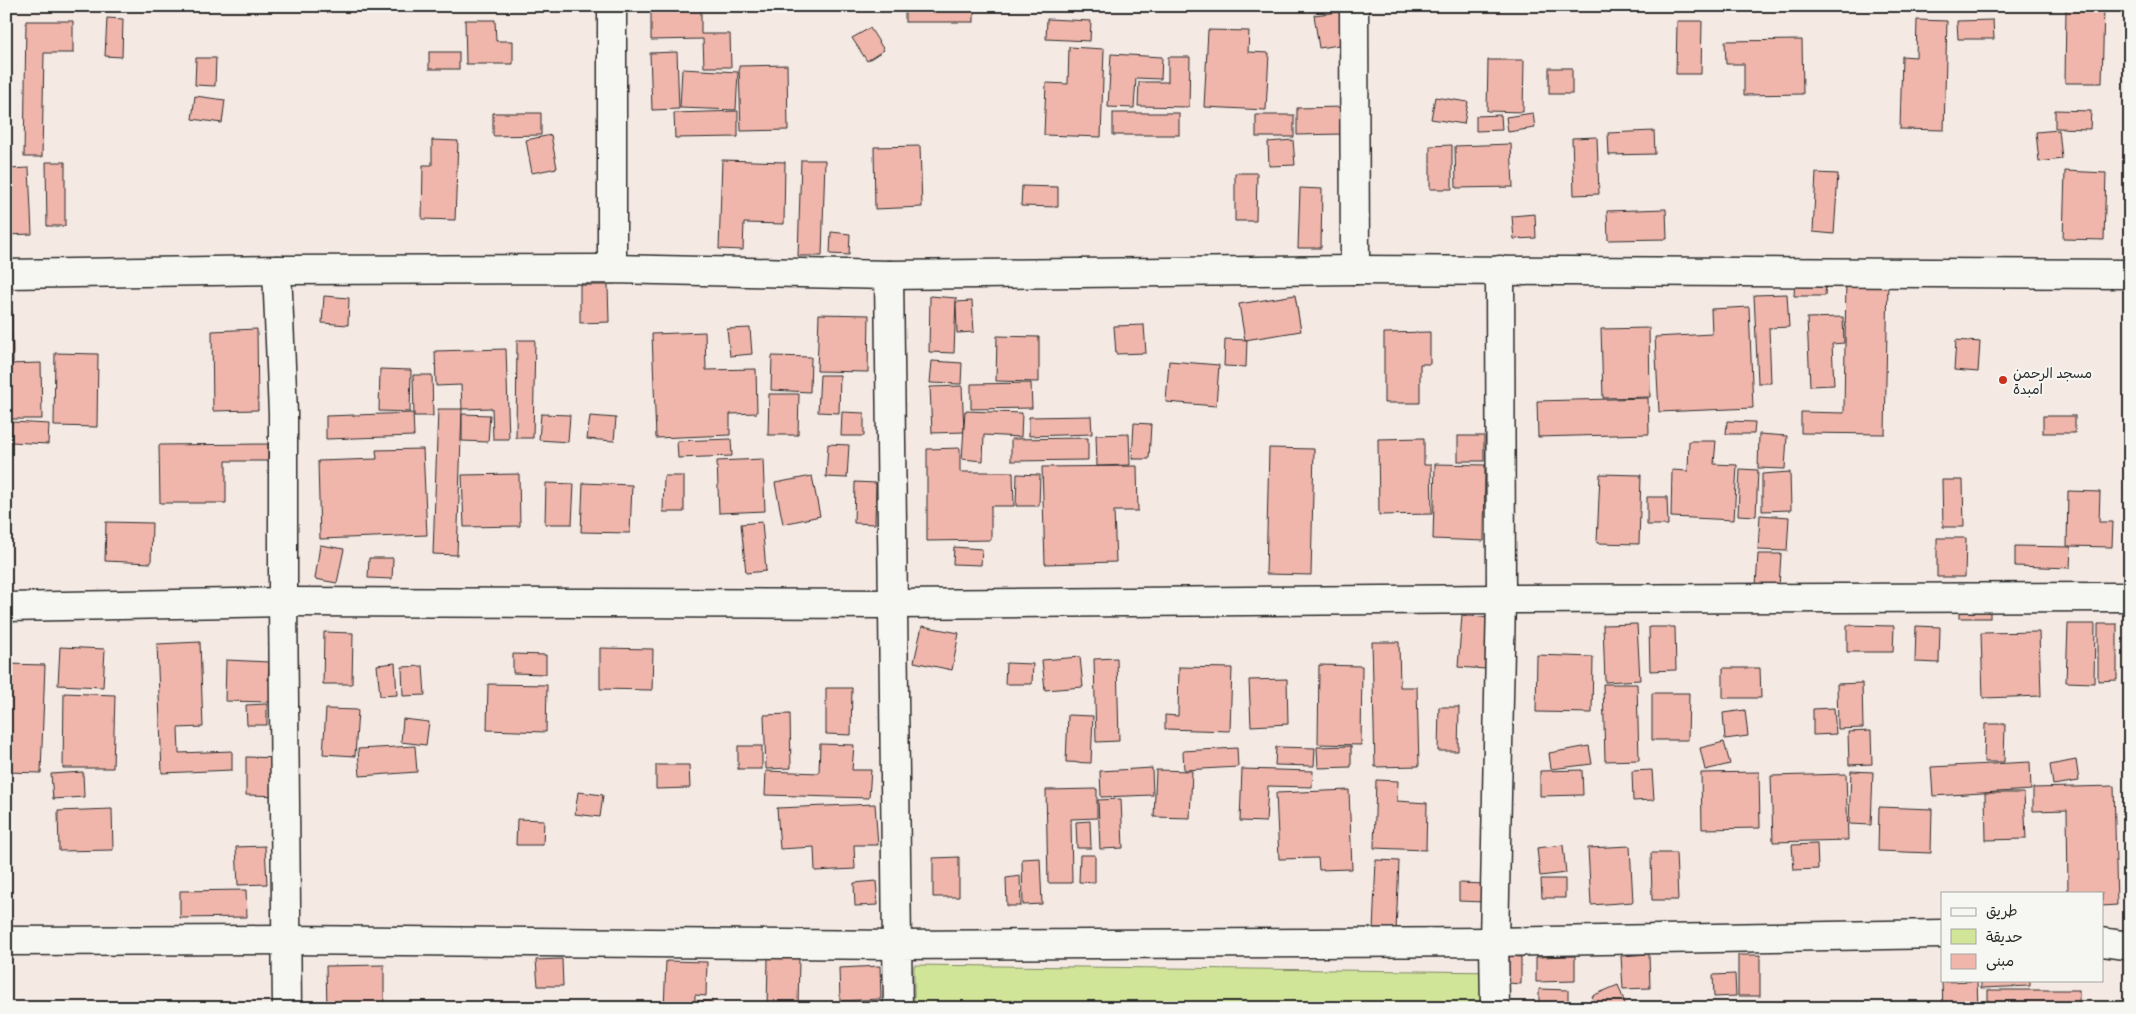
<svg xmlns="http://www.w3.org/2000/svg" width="2136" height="1014" font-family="'Patrick Hand','Playpen Sans Arabic',sans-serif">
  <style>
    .green { fill: #d1e599; stroke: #7e8862 }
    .building { fill: #f0b6ab; stroke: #2b2b2b }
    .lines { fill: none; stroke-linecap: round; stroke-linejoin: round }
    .minor-casing { stroke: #2b2b2b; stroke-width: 31 }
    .minor { stroke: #f6f6f2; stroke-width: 28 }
    .poi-dot { fill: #c8321e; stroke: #f6f6f2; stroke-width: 2 }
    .labels { text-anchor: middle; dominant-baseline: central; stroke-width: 4; stroke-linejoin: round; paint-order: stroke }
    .poi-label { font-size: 14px; fill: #2b2b2b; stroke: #f6f6f2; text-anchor: start }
  </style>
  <rect width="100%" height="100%" fill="#f5e9e4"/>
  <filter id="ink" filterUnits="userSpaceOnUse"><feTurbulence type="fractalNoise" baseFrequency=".02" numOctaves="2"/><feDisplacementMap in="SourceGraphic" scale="10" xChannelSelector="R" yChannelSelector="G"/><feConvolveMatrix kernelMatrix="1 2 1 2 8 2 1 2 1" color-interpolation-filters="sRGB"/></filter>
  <g filter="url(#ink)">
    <polygon class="green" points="914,965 1501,972 1502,1008 914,1008"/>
    <g class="building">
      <rect x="905" y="6" width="69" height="16"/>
      <polygon points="701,7 701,34 730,34 731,67 704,67 703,39 651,40 651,8"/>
      <polygon points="2066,7 2104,8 2102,83 2065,83"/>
      <polygon points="1355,10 1359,42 1319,48 1314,15"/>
      <polygon points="107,18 123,19 122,57 105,56"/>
      <polygon points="1047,19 1091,21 1090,41 1046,39"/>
      <polygon points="465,20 495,20 496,41 513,41 513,64 466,64"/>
      <polygon points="1917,20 1947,21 1944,130 1900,129 1902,56 1916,57"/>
      <polygon points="1993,20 1994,39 1958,39 1957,21"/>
      <polygon points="26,21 73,21 73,53 44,53 42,157 24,157"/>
      <polygon points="1677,21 1702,21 1701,74 1676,74"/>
      <polygon points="870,28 884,50 867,61 852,38"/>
      <polygon points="1208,30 1249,31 1248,52 1269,53 1266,110 1204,107"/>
      <polygon points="1802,40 1803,94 1744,95 1744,64 1726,64 1725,41"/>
      <polygon points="1069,47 1104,49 1101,137 1044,135 1046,83 1068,84"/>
      <rect x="429" y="52" width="30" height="17"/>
      <polygon points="677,52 679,109 652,110 650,53"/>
      <polygon points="1111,54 1162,57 1161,79 1136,78 1134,108 1108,107"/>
      <polygon points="1168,57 1190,57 1189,107 1138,106 1139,82 1168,82"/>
      <polygon points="196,58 216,58 215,86 195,85"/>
      <polygon points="1488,60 1524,60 1523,112 1487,111"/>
      <polygon points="787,65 788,130 741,131 739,66"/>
      <rect x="1549" y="68" width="23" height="26"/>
      <polygon points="682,69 738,72 736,110 680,108"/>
      <polygon points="195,96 225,100 222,123 192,119"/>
      <polygon points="1435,97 1468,102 1464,124 1431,119"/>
      <polygon points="1343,107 1343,134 1297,135 1297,108"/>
      <polygon points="2055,110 2091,111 2090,129 2055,128"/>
      <polygon points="738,111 738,137 675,138 674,113"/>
      <polygon points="493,113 541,113 541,135 493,136"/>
      <rect x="1113" y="113" width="66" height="22"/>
      <polygon points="1533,113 1535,128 1508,132 1506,117"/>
      <rect x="1256" y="115" width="38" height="22"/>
      <polygon points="1501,115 1502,130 1476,131 1476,116"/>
      <polygon points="2059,130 2062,159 2039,162 2036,132"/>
      <polygon points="1654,131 1655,154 1609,155 1608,133"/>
      <polygon points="551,135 557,168 532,173 526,140"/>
      <polygon points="1597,137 1599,194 1574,195 1572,138"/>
      <polygon points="432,140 458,141 455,220 422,219 423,165 432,165"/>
      <polygon points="1293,140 1295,165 1269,166 1268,142"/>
      <polygon points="1511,144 1513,187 1456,188 1455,146"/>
      <polygon points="1452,145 1452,189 1430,189 1430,146"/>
      <polygon points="920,146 922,207 875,209 874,147"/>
      <polygon points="6,155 7,169 29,168 32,234 6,235"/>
      <polygon points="722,160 785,162 784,224 744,223 743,250 719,249"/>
      <polygon points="801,160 825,160 822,256 798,256"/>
      <polygon points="46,162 65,162 65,226 47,226"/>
      <polygon points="2065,171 2106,173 2104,240 2063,239"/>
      <polygon points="1235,173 1257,173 1256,221 1235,221"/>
      <polygon points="1816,173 1838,174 1834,234 1813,232"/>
      <polygon points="1022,186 1058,187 1058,207 1021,206"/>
      <polygon points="1300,188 1322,189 1321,248 1298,248"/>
      <polygon points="1666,209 1667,239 1608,240 1607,211"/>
      <polygon points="1535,214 1536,238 1514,239 1512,216"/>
      <polygon points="831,232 850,234 849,255 830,254"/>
      <polygon points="1795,278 1826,279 1825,296 1794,296"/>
      <polygon points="1846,278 1888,278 1885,434 1801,433 1801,412 1844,413"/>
      <polygon points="580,285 608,285 609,322 580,323"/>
      <polygon points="1787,294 1789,327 1769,328 1771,383 1758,383 1754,295"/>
      <polygon points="1295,295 1301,331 1245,340 1239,304"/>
      <polygon points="324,296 349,298 348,325 322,323"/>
      <polygon points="930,296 956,298 954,353 929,352"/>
      <polygon points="972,301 974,332 957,333 956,302"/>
      <polygon points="1749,307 1753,408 1659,412 1655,337 1712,334 1711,309"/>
      <polygon points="6,311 12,311 13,362 6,363"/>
      <polygon points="819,314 869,315 868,372 817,371"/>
      <polygon points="1843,317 1844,343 1832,344 1834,385 1810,386 1807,318"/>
      <polygon points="1144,325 1146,353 1116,354 1114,326"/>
      <polygon points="750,328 752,354 730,356 727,329"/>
      <polygon points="1649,328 1650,397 1603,398 1601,329"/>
      <polygon points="257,329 258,410 213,411 212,331"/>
      <polygon points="705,332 706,370 756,369 757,413 730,414 730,435 656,438 652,334"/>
      <polygon points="1430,332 1430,364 1420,364 1420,403 1384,403 1384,333"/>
      <polygon points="997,336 1039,337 1039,382 996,381"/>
      <polygon points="1225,339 1247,340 1246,367 1224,366"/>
      <polygon points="517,340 535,340 533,438 516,438"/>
      <polygon points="1956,340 1980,342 1978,372 1954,370"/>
      <polygon points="506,349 509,439 493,439 492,408 462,409 461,385 436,386 435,351"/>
      <polygon points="55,353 98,354 97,427 54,426"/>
      <polygon points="772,356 811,357 810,392 771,390"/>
      <polygon points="932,361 962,363 961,384 930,383"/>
      <polygon points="1169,361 1219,365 1216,406 1166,402"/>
      <polygon points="41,363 42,419 9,419 9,440 6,440 6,364"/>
      <polygon points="380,369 411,370 410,412 379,411"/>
      <polygon points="413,375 432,375 433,416 414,416"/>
      <polygon points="820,375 840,375 839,413 818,412"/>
      <polygon points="1031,383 1032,408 971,409 971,384"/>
      <polygon points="962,386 964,432 932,433 930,387"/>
      <polygon points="769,394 799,394 798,435 768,435"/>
      <polygon points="1648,398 1649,434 1538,437 1537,401"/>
      <polygon points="438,409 462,409 457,555 433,554"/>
      <polygon points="965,411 1022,413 1021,437 984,435 983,461 962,459"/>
      <polygon points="842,412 864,413 864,436 841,436"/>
      <polygon points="413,413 414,436 326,439 326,416"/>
      <polygon points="462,414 490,415 488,442 462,441"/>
      <polygon points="541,414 570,415 568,442 539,440"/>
      <polygon points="590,416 616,418 614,441 587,439"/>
      <polygon points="1091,416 1092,434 1029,436 1029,417"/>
      <rect x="2043" y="416" width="32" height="17"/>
      <polygon points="1727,421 1755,422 1754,434 1726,434"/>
      <polygon points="12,422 49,424 48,444 11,442"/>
      <polygon points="1134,423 1151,424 1149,459 1132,459"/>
      <polygon points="1129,434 1130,465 1097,466 1096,435"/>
      <polygon points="1759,434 1787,436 1785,469 1758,468"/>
      <rect x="1458" y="436" width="26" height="25"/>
      <polygon points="1088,438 1088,460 1011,461 1011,439"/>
      <polygon points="1424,438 1424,465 1431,465 1432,514 1379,515 1378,439"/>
      <polygon points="731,439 732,456 678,458 677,441"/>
      <polygon points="1689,441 1716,441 1714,464 1737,465 1734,520 1671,517 1672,470 1688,471"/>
      <polygon points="268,444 268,461 226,461 226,503 160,503 159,445"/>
      <polygon points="828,444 849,445 847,478 826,477"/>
      <polygon points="960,448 960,472 1013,472 1014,506 991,506 991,540 927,541 927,449"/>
      <polygon points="1269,448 1314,449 1311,575 1266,574"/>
      <polygon points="423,449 427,535 320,539 318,461 377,459 376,450"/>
      <polygon points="763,459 765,511 719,513 717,461"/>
      <polygon points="1435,464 1485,465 1484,541 1433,539"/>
      <polygon points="1137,466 1138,511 1114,511 1116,562 1045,564 1042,467"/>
      <polygon points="1740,469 1758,470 1756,516 1738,515"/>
      <polygon points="1790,472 1791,510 1762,511 1762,474"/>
      <polygon points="519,474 520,526 464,527 462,475"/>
      <polygon points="1017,474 1040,475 1039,506 1016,506"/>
      <polygon points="1600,474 1641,475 1639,544 1597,543"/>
      <polygon points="664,476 684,476 684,512 663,512"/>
      <polygon points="812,476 820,516 783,524 775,483"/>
      <polygon points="1942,480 1963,480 1964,527 1943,527"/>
      <polygon points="855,482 876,483 875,524 854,523"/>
      <polygon points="546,483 574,484 572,524 545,524"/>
      <polygon points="583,483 632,485 630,533 581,532"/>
      <polygon points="2068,491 2100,492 2099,522 2113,522 2112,547 2067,546"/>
      <polygon points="1647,497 1667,497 1668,525 1647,525"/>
      <polygon points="1760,515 1789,517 1787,551 1758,550"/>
      <polygon points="106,522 152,523 151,563 105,561"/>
      <polygon points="762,522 766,571 746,573 741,524"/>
      <polygon points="1937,538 1966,538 1965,577 1937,577"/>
      <polygon points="320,545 344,549 337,583 315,579"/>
      <polygon points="2015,546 2071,547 2070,568 2015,566"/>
      <polygon points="954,547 982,549 981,565 953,564"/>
      <polygon points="1758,554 1781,554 1779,587 1756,586"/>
      <polygon points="369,558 393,558 392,579 368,578"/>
      <rect x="1959" y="604" width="31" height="14"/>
      <polygon points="1462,615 1490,618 1486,669 1458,667"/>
      <polygon points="1637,624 1640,680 1605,682 1603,625"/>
      <polygon points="2068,624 2095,624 2094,683 2066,682"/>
      <polygon points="2098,624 2117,624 2117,680 2098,681"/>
      <polygon points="1847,625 1894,626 1893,652 1847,652"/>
      <polygon points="922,626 959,633 952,670 914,662"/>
      <polygon points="1916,626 1940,627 1939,663 1915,662"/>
      <polygon points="1649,627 1675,627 1676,670 1650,671"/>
      <polygon points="324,632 353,633 352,684 323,684"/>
      <polygon points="2039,632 2041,696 1983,698 1981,633"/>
      <polygon points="200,642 203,727 178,728 179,753 232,751 232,770 162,773 157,644"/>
      <polygon points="1372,642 1399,642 1400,687 1417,687 1419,766 1375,767"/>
      <polygon points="60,647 105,649 103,687 58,685"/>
      <polygon points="600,648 653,649 652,690 600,689"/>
      <polygon points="513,654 546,655 546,674 513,673"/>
      <polygon points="1537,655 1593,657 1592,713 1536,712"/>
      <polygon points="1080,657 1083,687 1045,690 1042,660"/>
      <polygon points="1117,658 1119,741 1096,742 1094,659"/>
      <polygon points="226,660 269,662 268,680 290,681 289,732 270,731 271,702 225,701"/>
      <polygon points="395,663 397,695 380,696 377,665"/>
      <polygon points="1006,663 1033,664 1032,684 1005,684"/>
      <polygon points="6,664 45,665 41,773 6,772"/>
      <polygon points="1319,665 1362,666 1361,745 1318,744"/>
      <polygon points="423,666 425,695 403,696 402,667"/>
      <polygon points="1179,667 1232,668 1230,731 1165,729 1165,715 1178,716"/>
      <polygon points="1723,668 1760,668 1761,698 1723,698"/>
      <polygon points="1287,679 1288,724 1251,726 1249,680"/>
      <polygon points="1862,683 1863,728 1838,729 1837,684"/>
      <polygon points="488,684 547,685 546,732 487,730"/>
      <polygon points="1603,684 1637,684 1639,760 1605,761"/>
      <polygon points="826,688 852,688 851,735 826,734"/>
      <polygon points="64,693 115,695 113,768 63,768"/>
      <polygon points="1652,693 1689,693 1688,740 1652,740"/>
      <polygon points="267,704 267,725 247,725 246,705"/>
      <polygon points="1439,707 1459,707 1458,751 1438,751"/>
      <polygon points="1834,708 1836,734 1813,735 1813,709"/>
      <polygon points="326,709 358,710 355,756 323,754"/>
      <polygon points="1745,710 1748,736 1725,739 1723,713"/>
      <polygon points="790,714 791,768 766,769 764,715"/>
      <polygon points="1068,715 1093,716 1091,763 1066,762"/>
      <polygon points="403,719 429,722 426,745 401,742"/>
      <polygon points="1985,724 2005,724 2004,762 1984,762"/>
      <polygon points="1871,731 1872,764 1849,765 1848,732"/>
      <polygon points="1724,742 1730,764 1705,770 1700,748"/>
      <polygon points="820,744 854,745 852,770 871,770 869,798 765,795 766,771 819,773"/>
      <polygon points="415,746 417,772 360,776 358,749"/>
      <rect x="738" y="746" width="24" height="23"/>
      <polygon points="1351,746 1351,767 1318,768 1317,747"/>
      <polygon points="1589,746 1592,764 1551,769 1549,753"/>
      <polygon points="1276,747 1315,748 1314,766 1275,765"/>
      <polygon points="1237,748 1238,767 1184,770 1183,751"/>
      <polygon points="246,757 284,758 284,796 246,795"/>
      <polygon points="2076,760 2079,781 2053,785 2050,765"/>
      <polygon points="2030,762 2031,790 1933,796 1931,767"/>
      <polygon points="656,765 689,765 690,788 656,789"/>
      <polygon points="1152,768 1153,795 1101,797 1100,771"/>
      <polygon points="1242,769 1313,771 1312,787 1268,786 1266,822 1240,821"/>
      <polygon points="1156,770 1192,771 1190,818 1154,817"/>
      <polygon points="1582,770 1583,795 1540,796 1540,771"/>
      <polygon points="1652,770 1654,800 1633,801 1632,771"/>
      <polygon points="1851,771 1873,772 1871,825 1849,824"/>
      <polygon points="83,772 84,797 53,799 51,774"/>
      <polygon points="1759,772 1760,828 1702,829 1701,773"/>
      <polygon points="1846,774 1848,840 1773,842 1771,776"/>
      <polygon points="1376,780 1398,781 1397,801 1427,803 1426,850 1374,848"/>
      <polygon points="2114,786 2117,905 2102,906 2102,893 2068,893 2067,810 2033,811 2033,788"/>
      <polygon points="1097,789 1097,818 1071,819 1072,883 1048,883 1046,790"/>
      <polygon points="1349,790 1352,869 1319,870 1318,858 1279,859 1276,793"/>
      <polygon points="578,792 603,795 600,817 575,814"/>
      <polygon points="1985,793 2024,793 2026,839 1986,840"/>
      <polygon points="1121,799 1123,848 1100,849 1098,800"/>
      <polygon points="875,804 878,845 854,845 855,869 815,871 814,847 780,849 777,808"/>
      <polygon points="1879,807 1932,809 1931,853 1878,851"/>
      <polygon points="112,809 113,850 59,851 58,811"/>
      <polygon points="517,819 544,820 543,845 516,845"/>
      <polygon points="1090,821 1091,848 1077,848 1076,822"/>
      <polygon points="1817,844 1818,869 1794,870 1792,845"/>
      <polygon points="1563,845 1566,873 1540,876 1537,848"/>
      <polygon points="265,846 267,884 238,885 236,847"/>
      <polygon points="1630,846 1633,902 1591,905 1588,848"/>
      <polygon points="1651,853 1676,853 1678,900 1652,900"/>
      <polygon points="1080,855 1095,855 1095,883 1079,882"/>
      <polygon points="959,857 959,897 933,897 933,858"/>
      <polygon points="1040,858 1042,904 1023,905 1022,859"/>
      <polygon points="1376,860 1399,861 1396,931 1373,931"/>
      <polygon points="1020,876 1021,906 1007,906 1006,878"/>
      <polygon points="1541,879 1565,879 1565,898 1542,898"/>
      <polygon points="876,881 878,905 855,906 854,883"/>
      <polygon points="1459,883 1485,884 1484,902 1459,901"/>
      <polygon points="246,890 247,917 180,918 180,891"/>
      <polygon points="1649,954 1650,988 1623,989 1621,956"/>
      <rect x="1738" y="955" width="22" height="41"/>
      <polygon points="1509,956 1521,957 1521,984 1508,983"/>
      <polygon points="1575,956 1575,981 1536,982 1536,957"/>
      <polygon points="768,958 799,958 798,1008 767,1008"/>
      <polygon points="562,959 563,986 538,986 536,960"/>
      <polygon points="666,961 707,962 706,996 695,995 695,1008 664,1008"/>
      <polygon points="384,965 384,1008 327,1008 326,966"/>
      <polygon points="880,966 881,999 840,1001 839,968"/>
      <polygon points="1735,974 1736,996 1714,997 1713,975"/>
      <polygon points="1981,980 2030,980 2030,986 1981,988"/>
      <polygon points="1977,981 1978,1008 1943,1008 1942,982"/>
      <polygon points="1618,985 1626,1006 1622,1008 1597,1008 1592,996"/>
      <polygon points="1539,989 1568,990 1568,1008 1539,1008"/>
      <rect x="1988" y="990" width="91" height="18"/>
      <rect x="697" y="1001" width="15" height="7"/>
    </g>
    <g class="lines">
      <defs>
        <g id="minor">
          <polyline points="1354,6 1355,270"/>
          <polyline points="612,269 612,6"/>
          <polyline points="277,270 283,414 283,602 287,1008"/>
          <polyline points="1500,270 1501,599 1494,942 1942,934"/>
          <polyline points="6,274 277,270 612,269 889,275 1355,270 2130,274"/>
          <polyline points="6,607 283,602 892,604 1501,599 2130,597"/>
          <polyline points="6,941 286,940 897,945 889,275"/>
          <polyline points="2102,942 2130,946"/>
          <polyline points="898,1008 897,945 1494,942 1495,1008"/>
        </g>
      </defs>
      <use href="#minor" class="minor-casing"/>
      <use href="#minor" class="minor"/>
    </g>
  </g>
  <circle class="poi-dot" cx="2003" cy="380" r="5"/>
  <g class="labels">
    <g class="poi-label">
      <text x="2013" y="372">مسجد الرحمن<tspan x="2013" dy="16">امبدة</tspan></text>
    </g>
  </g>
  <rect width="2136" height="1014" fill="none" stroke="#f6f6f2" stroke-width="25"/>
  <rect x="12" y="12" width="2111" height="989" fill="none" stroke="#2b2b2b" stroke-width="2" filter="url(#ink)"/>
  <rect x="1941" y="892" width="162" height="90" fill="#f6f6f2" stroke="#a5a5a2"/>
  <rect x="1951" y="908" width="25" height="8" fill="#f6f6f2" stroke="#a5a5a2"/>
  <text x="1986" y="916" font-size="15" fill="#2b2b2b">طريق</text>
  <rect x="1951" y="929" width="25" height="15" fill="#d1e599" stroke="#a5a5a2"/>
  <text x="1986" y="942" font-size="15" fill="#2b2b2b">حديقة</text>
  <rect x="1951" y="954" width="25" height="15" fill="#f0b6ab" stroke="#a5a5a2"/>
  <text x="1986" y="966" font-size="15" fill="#2b2b2b">مبنى</text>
</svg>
